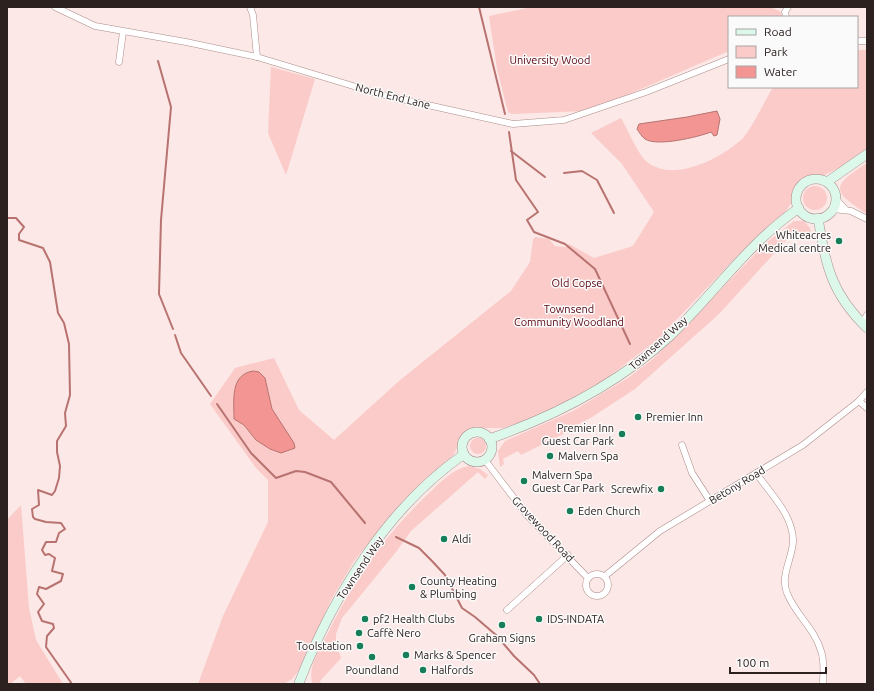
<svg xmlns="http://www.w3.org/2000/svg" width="874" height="691" font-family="Ubuntu,sans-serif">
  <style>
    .green { fill: #facbc8 }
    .water { fill: #f39693; stroke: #b87370 }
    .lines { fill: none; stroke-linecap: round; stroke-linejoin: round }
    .stream { stroke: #b87370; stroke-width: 2 }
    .street-casing { stroke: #ab8c8a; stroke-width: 7 }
    .secondary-casing { stroke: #ab8c8a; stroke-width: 10 }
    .street { stroke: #fff; stroke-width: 6 }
    .secondary { stroke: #dbf8ea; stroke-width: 9 }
    .poi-dot { fill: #167e59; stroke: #fafafa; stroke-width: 1.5 }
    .labels { text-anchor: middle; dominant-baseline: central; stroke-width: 3; stroke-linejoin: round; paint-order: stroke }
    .park-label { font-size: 11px; fill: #590410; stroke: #fafafa }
    .street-label { font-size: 11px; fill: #2d2120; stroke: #fafafa }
    .poi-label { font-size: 11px; fill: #2d2120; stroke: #fafafa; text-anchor: start }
  </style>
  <rect width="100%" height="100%" fill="#fce8e6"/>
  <g class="green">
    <polygon points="532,7 771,7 781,12 782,17 729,17 729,51 611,102 585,111 512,114 508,112 497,69 489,16"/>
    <path d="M857 50H867V149L839 168 824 175 805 178 795 187 791 203 784 214 747 246 657 340 604 380 562 403 518 423 503 428H476L464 434 453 456 395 510 354 561 331 600 300 669 292 679 284 684H198L223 616 268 522V480L256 468 210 404 235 368 274 358 299 410 334 440 399 381 511 291 530 262 533 240 535 237 549 239 555 246 566 247 569 244 594 258 633 246 654 212 622 164 591 133 621 118C627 128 638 154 646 161 672 184 720 159 742 139 750 132 766 99 773 87H857Z"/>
    <polygon points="271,67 315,79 286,175 268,133"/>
    <path d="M867 163V214C830 190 832 186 867 163Z"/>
    <circle cx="815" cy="198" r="12"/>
    <polygon points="794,221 804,221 810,228 812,236 791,235 719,314 635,389 592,417 575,426 575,428 521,455 518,451 503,459 504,464 500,467 498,451 505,441 573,411 628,378 653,359 766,243"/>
    <circle cx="478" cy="446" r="8"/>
    <path d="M469 466 480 469 488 475 485 479 478 472 411 531 396 552 342 618 336 634V643L341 658 320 681 321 684H313C306 668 321 647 328 633 353 581 385 535 427 495 440 483 452 469 469 466Z"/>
    <polygon points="21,505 29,608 36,640 63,684 26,684 20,676 10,684 7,684 7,520"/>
  </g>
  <g class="water">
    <path d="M717 111 720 119 717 135 714 136 711 132C698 137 657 147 645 139 642 137 639 132 637 129L639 124 687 117Z"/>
    <path d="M253 371 259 372 265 378 272 409 294 443 295 448 281 453 270 449 256 440 244 425 234 419C234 400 230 375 253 371Z"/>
  </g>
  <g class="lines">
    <g class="stream">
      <polyline points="479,7 505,114"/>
      <polyline points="158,61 171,107 161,220 159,294 173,329"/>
      <polyline points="509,132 516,180 538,212 527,220 534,232 565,244 595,269 630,344"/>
      <polyline points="511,151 545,177"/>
      <polyline points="564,173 582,171 597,180 614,213"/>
      <polyline points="7,218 16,218 24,227 19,234 19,240 43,248 50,262 58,313 64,323 69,344 70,395 65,413 66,426 57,441 57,452 60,466 59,478 55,491 52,495 38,490 39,505 32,509 33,517 35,519 46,522 61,523 65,529 59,533 56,542 46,542 42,550 45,555 49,554 55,558 52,571 63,574 61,581 46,589 39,587 37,594 44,604 38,612 42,621 53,624 54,628 47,636 46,647 72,684"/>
      <polyline points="175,335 181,353 211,396"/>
      <polyline points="217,404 251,453 276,478 296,471 305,472 331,482 365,523"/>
      <polyline points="396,537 419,548 432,561 445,575 462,608 475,617 496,635 514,656 534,675 540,684"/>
    </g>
    <defs>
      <g id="street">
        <polyline points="55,7 95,26 186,42 257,57 383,95 513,124 564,120 646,92 729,59"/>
        <polyline points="250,7 253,15 257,57"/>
        <polyline points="786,17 785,12 788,7"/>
        <polyline points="857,41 867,41"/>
        <polyline points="119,62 123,32"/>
        <polyline points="836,199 846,210"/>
        <polyline points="833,209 851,211 867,219"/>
        <polyline points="859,320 864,320 867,315"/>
        <polyline points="859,401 867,408"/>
        <polyline points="682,445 692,473 710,501"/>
        <polyline points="485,460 526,514 588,578"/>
        <path d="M756 473C770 493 794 516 793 542 792 559 780 576 787 593 795 614 815 629 821 651 825 662 823 673 823 684"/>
        <circle cx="597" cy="585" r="11"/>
        <polyline points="605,576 660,531 803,445 859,401 867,392"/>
        <polyline points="507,610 568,555"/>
      </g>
      <g id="secondary">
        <circle cx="816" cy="199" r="20"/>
        <polyline points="827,182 867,154"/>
        <path d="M818 218C826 266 831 293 867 328"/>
        <circle cx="477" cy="447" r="15"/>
        <path d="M489 439C555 416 618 384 670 336 714 294 748 243 799 208"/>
        <path d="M299 683C333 596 386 509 464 454"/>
      </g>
    </defs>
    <use href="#street" class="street-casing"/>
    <use href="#secondary" class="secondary-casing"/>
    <use href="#street" class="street"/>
    <use href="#secondary" class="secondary"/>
  </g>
  <g class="poi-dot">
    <circle cx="839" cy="241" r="4"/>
    <circle cx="638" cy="417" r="4"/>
    <circle cx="622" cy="434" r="4"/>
    <circle cx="550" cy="456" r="4"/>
    <circle cx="524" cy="481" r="4"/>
    <circle cx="661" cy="489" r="4"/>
    <circle cx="570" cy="511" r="4"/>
    <circle cx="444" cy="539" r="4"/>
    <circle cx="412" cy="587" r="4"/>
    <circle cx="365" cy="619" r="4"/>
    <circle cx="539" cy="619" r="4"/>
    <circle cx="502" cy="625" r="4"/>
    <circle cx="359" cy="633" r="4"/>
    <circle cx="360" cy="646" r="4"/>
    <circle cx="406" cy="655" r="4"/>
    <circle cx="372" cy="657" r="4"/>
    <circle cx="423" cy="670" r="4"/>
  </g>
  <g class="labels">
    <g class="park-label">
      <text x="550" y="60">University Wood</text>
      <text x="577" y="283">Old Copse</text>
      <text x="569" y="309">Townsend<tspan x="569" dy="13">Community Woodland</tspan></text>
    </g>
    <g class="street-label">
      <text transform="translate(393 96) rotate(14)">North End Lane</text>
      <text transform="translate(658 343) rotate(-42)">Townsend Way</text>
      <text transform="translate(737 485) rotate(-31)">Betony Road</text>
      <text transform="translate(543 529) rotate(47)">Grovewood Road</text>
      <text transform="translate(360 568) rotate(-56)">Townsend Way</text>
    </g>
    <g class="poi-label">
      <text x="831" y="235" text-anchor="end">Whiteacres<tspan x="831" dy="13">Medical centre</tspan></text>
      <text x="646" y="417">Premier Inn</text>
      <text x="614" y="428" text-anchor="end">Premier Inn<tspan x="614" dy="13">Guest Car Park</tspan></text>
      <text x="558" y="456">Malvern Spa</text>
      <text x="532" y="475">Malvern Spa<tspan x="532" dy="13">Guest Car Park</tspan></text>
      <text x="653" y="489" text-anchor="end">Screwfix</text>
      <text x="578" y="511">Eden Church</text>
      <text x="452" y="539">Aldi</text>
      <text x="420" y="581">County Heating<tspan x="420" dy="13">&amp; Plumbing</tspan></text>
      <text x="373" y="619">pf2 Health Clubs</text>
      <text x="547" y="619">IDS-INDATA</text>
      <text x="367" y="633">Caffè Nero</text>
      <text x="502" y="638" text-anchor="middle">Graham Signs</text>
      <text x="352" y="646" text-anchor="end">Toolstation</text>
      <text x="414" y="655">Marks &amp; Spencer</text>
      <text x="372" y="670" text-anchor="middle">Poundland</text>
      <text x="431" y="670">Halfords</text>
    </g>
  </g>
  <rect width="874" height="691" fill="none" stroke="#2d2120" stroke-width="16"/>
  <rect x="728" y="16" width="130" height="72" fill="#fafafa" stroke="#a8a3a3"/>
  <rect x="736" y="29" width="20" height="6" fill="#dbf8ea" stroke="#a8a3a3"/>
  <text x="764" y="36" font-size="12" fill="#2d2120">Road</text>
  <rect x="736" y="46" width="20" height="12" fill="#facbc8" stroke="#a8a3a3"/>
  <text x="764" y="56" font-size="12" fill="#2d2120">Park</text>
  <rect x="736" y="66" width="20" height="12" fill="#f39693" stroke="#a8a3a3"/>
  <text x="764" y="76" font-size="12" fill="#2d2120">Water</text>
  <path d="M730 667v6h96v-6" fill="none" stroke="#2d2120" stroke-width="2"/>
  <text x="736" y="667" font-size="12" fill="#2d2120" stroke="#fafafa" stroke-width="3" paint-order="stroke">100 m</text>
</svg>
